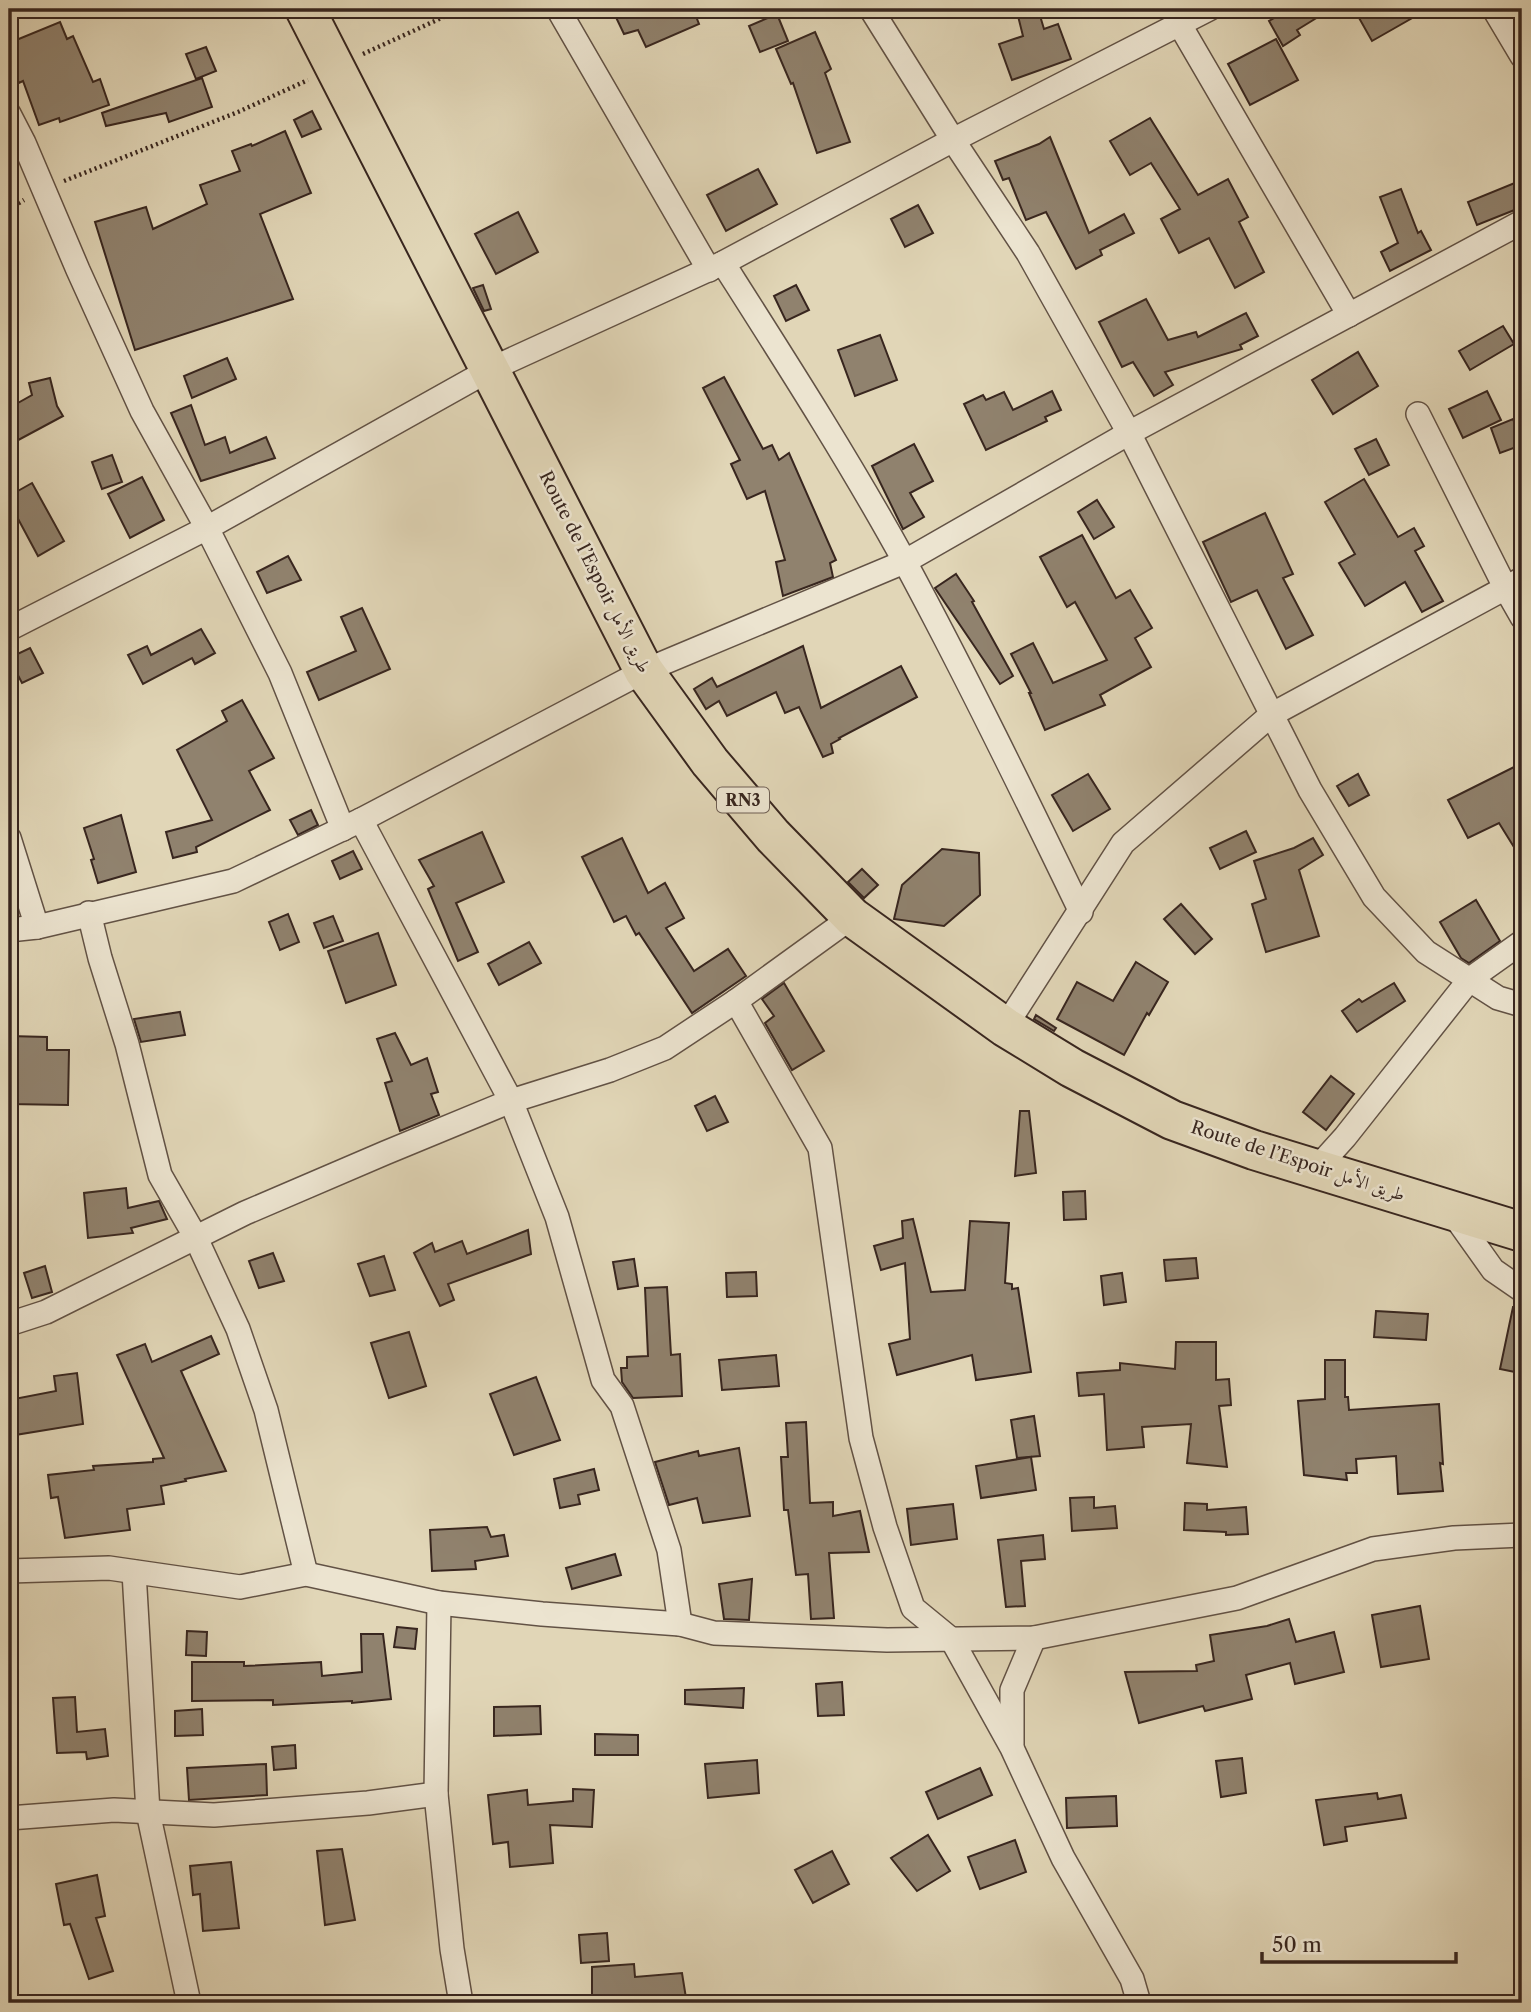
<svg xmlns="http://www.w3.org/2000/svg" width="1531" height="2012" font-family="'Libre Caslon Text',Amiri,serif">
  <style>
    .building { fill: #90826e; stroke: #38261f; stroke-width: 2 }
    .lines { fill: none; stroke-linecap: round; stroke-linejoin: round }
    .street-casing { stroke: #625245; stroke-width: 26 }
    .highway-casing { stroke: #38261f; stroke-width: 42 }
    .path { stroke: #38261f; stroke-width: 4.5; stroke-dasharray: 2 3.5; stroke-linecap: butt }
    .street { stroke: #ece4d0; stroke-width: 23 }
    .highway { stroke: #e1d6b7; stroke-width: 38 }
    .labels { text-anchor: middle; dominant-baseline: central; stroke-width: 5; stroke-linejoin: round; paint-order: stroke }
    .shield { fill: #ece4d0; stroke: #6e5f54; stroke-width: 2 }
    .shield-label { font-size: 16px; font-weight: bold; fill: #38261f }
    .street-label { font-size: 18px; fill: #38261f; stroke: #ece4d0 }
  </style>
  <rect width="100%" height="100%" fill="#e1d6b7"/>
  <filter id="stains"><feTurbulence type="fractalNoise" baseFrequency=".00286" numOctaves="4"/><feColorMatrix values="0 0 0 0 .2 0 0 0 0 .09 0 0 0 0 .02 0 0 0 .5 -.17"/></filter>
  <radialGradient id="worn" r=".72"><stop offset=".6" stop-color="#630" stop-opacity="0"/><stop offset="1" stop-color="#630" stop-opacity=".3"/></radialGradient>
  <g class="building">
    <polygon points="612,9 693,9 699,24 646,47 638,30 624,34"/>
    <polygon points="1029,9 1038,9 1044,29 1058,24 1071,59 1012,80 999,44 1023,36 1017,12"/>
    <polygon points="1290,9 1331,9 1297,30 1300,35 1283,46 1269,21"/>
    <polygon points="1354,9 1428,9 1372,41"/>
    <polygon points="777,14 788,41 760,52 749,26"/>
    <polygon points="60,22 67,39 73,36 93,82 100,79 109,105 60,122 59,118 39,125 23,81 19,83 9,60 9,43"/>
    <polygon points="815,32 831,69 825,73 850,142 817,153 793,83 791,84 776,49"/>
    <polygon points="1276,39 1298,80 1250,105 1228,64"/>
    <polygon points="206,47 216,71 196,79 186,54"/>
    <polygon points="202,78 212,107 169,122 166,113 106,126 102,113"/>
    <polygon points="312,111 321,129 302,137 294,120"/>
    <polygon points="1150,118 1198,195 1228,179 1248,217 1239,222 1264,272 1235,288 1209,238 1179,253 1161,219 1180,209 1151,163 1130,175 1110,141"/>
    <polygon points="285,131 311,193 260,214 293,299 135,350 95,222 146,207 153,229 207,204 200,185 240,171 232,151 251,144 252,146"/>
    <polygon points="1050,137 1089,233 1124,214 1134,233 1100,250 1102,255 1076,269 1046,212 1026,220 1009,178 1003,180 995,161 1039,144"/>
    <polygon points="758,169 777,204 726,231 707,195"/>
    <polygon points="1522,180 1522,207 1477,225 1468,202"/>
    <polygon points="1401,189 1418,233 1421,231 1431,250 1390,271 1381,252 1398,243 1380,197"/>
    <polygon points="918,205 933,233 905,247 891,219"/>
    <polygon points="518,212 538,252 496,274 475,234"/>
    <polygon points="483,285 491,309 484,311 473,288"/>
    <polygon points="796,285 809,310 786,321 774,296"/>
    <polygon points="1146,299 1168,340 1196,332 1198,337 1246,313 1258,336 1240,345 1242,349 1165,372 1173,385 1154,396 1133,362 1122,367 1099,322"/>
    <polygon points="1503,326 1514,344 1470,370 1459,351"/>
    <polygon points="880,335 897,380 855,396 838,350"/>
    <polygon points="1358,352 1378,386 1333,414 1312,380"/>
    <polygon points="227,358 236,379 192,398 184,376"/>
    <polygon points="724,377 763,449 772,445 779,460 789,453 836,560 830,563 833,577 783,596 776,562 785,560 765,491 747,499 731,464 740,460 703,388"/>
    <polygon points="50,378 57,406 63,416 9,445 9,408 32,395 29,383"/>
    <polygon points="1052,391 1061,410 1045,417 1047,421 986,450 964,404 983,395 986,400 1004,392 1013,410"/>
    <polygon points="1487,391 1501,420 1463,438 1449,409"/>
    <polygon points="191,405 205,445 225,437 230,453 266,437 275,458 201,481 171,413"/>
    <polygon points="1513,419 1522,445 1500,453 1491,428"/>
    <polygon points="1376,439 1389,465 1369,475 1355,449"/>
    <polygon points="914,444 933,481 910,493 924,517 903,529 872,466"/>
    <polygon points="112,455 122,482 102,489 92,462"/>
    <polygon points="142,477 164,520 130,538 108,494"/>
    <polygon points="1364,479 1398,537 1414,528 1424,546 1415,551 1443,601 1422,612 1405,582 1365,606 1339,563 1355,554 1325,502"/>
    <polygon points="32,483 64,541 38,556 9,502 9,496"/>
    <polygon points="1097,500 1114,527 1094,539 1078,512"/>
    <polygon points="1265,513 1293,574 1283,578 1313,635 1286,649 1257,590 1231,602 1203,542"/>
    <polygon points="1082,535 1116,598 1130,590 1152,628 1135,638 1151,667 1100,695 1105,705 1045,730 1029,693 1031,693 1011,654 1033,643 1053,683 1107,660 1075,602 1067,607 1040,557"/>
    <polygon points="288,556 301,580 267,593 257,572"/>
    <polygon points="956,574 974,601 972,602 1013,676 1000,684 935,588"/>
    <polygon points="362,608 390,669 319,700 307,672 356,651 341,617"/>
    <polygon points="201,629 215,653 195,664 192,658 143,684 128,655 147,646 151,655"/>
    <polygon points="803,646 821,708 901,666 917,697 839,738 840,739 831,744 833,753 823,757 799,707 785,713 776,692 727,716 719,701 706,709 694,689 712,678 717,687"/>
    <polygon points="30,648 43,673 22,683 9,658"/>
    <polygon points="242,700 274,758 249,771 270,810 196,847 197,852 173,858 166,832 212,820 177,750 227,721 222,711"/>
    <polygon points="1522,763 1522,860 1499,823 1468,838 1448,800"/>
    <polygon points="1088,774 1110,809 1073,831 1052,795"/>
    <polygon points="1358,774 1369,795 1349,806 1337,786"/>
    <polygon points="311,810 318,825 298,835 290,820"/>
    <polygon points="121,815 136,872 98,883 91,860 94,859 84,828"/>
    <polygon points="1246,831 1256,852 1220,869 1210,848"/>
    <polygon points="482,832 504,882 456,903 478,952 458,961 428,889 434,886 419,860"/>
    <polygon points="622,838 648,893 665,883 684,918 666,928 694,971 728,949 746,976 692,1013 639,933 636,935 626,916 614,922 582,857"/>
    <polygon points="1313,838 1323,855 1299,870 1319,936 1266,952 1252,904 1266,899 1254,861 1294,848"/>
    <polygon points="942,849 979,853 980,895 944,926 894,919 902,885"/>
    <polygon points="353,851 362,869 340,879 332,861"/>
    <polygon points="862,869 878,885 864,898 848,882"/>
    <polygon points="1476,900 1500,941 1469,963 1461,958 1440,922"/>
    <polygon points="1181,904 1212,939 1195,954 1164,919"/>
    <polygon points="288,914 299,942 280,950 269,922"/>
    <polygon points="333,916 343,941 324,948 314,923"/>
    <polygon points="378,933 396,985 346,1003 328,951"/>
    <polygon points="529,942 541,963 499,985 488,964"/>
    <polygon points="1136,962 1168,982 1149,1015 1147,1013 1124,1055 1057,1019 1077,982 1113,1001"/>
    <polygon points="784,983 824,1051 792,1070 765,1023 774,1016 762,999"/>
    <polygon points="1394,983 1405,1001 1357,1032 1342,1011 1359,999 1362,1002"/>
    <polygon points="180,1012 185,1035 141,1042 134,1019"/>
    <polygon points="1036,1015 1056,1028 1054,1031 1034,1019"/>
    <polygon points="395,1033 411,1065 427,1058 438,1092 431,1094 439,1115 400,1131 385,1083 392,1081 377,1039"/>
    <polygon points="9,1036 47,1037 47,1050 69,1050 68,1105 9,1104"/>
    <polygon points="1331,1076 1354,1094 1326,1130 1303,1112"/>
    <polygon points="715,1096 728,1122 707,1131 695,1106"/>
    <polygon points="1020,1111 1029,1111 1036,1173 1015,1176"/>
    <polygon points="126,1188 128,1208 159,1201 167,1219 131,1228 133,1233 88,1238 84,1193"/>
    <polygon points="1085,1191 1086,1219 1064,1220 1063,1192"/>
    <polygon points="913,1219 931,1292 965,1290 970,1221 1009,1223 1005,1283 1012,1284 1012,1289 1018,1288 1031,1372 976,1380 972,1355 897,1375 889,1344 910,1339 905,1263 881,1270 874,1246 903,1238 902,1221"/>
    <polygon points="528,1230 531,1254 448,1284 454,1300 440,1306 414,1253 432,1243 435,1252 462,1241 467,1254"/>
    <polygon points="273,1253 284,1281 259,1288 249,1261"/>
    <polygon points="384,1256 395,1290 370,1296 358,1264"/>
    <polygon points="1196,1258 1198,1278 1166,1281 1164,1260"/>
    <polygon points="634,1259 638,1286 618,1289 613,1262"/>
    <polygon points="45,1266 52,1292 32,1298 24,1273"/>
    <polygon points="756,1272 757,1296 727,1297 726,1273"/>
    <polygon points="1122,1273 1126,1302 1104,1305 1101,1276"/>
    <polygon points="667,1287 671,1355 680,1354 682,1396 633,1398 622,1382 621,1368 627,1368 627,1357 648,1356 645,1288"/>
    <polygon points="1513,1307 1522,1308 1522,1362 1520,1373 1500,1369"/>
    <polygon points="1376,1311 1428,1314 1426,1340 1374,1337"/>
    <polygon points="409,1332 426,1386 389,1398 371,1343"/>
    <polygon points="211,1336 219,1354 181,1371 226,1471 185,1479 186,1481 161,1486 164,1504 127,1509 130,1530 65,1538 58,1497 51,1498 48,1475 94,1470 93,1466 153,1462 153,1459 164,1458 117,1355 145,1344 152,1362"/>
    <polygon points="1176,1342 1216,1342 1216,1380 1229,1379 1231,1405 1219,1406 1227,1467 1187,1463 1191,1424 1142,1427 1144,1447 1107,1450 1104,1394 1079,1396 1077,1373 1120,1370 1120,1363 1175,1369"/>
    <polygon points="776,1355 779,1386 722,1390 719,1360"/>
    <polygon points="1325,1360 1345,1360 1345,1397 1348,1397 1349,1410 1439,1404 1443,1464 1440,1463 1443,1491 1398,1494 1396,1456 1356,1459 1357,1473 1346,1473 1347,1480 1304,1475 1298,1401 1325,1399"/>
    <polygon points="77,1373 83,1424 15,1435 9,1400 56,1391 54,1376"/>
    <polygon points="536,1377 560,1440 514,1455 490,1394"/>
    <polygon points="1034,1416 1040,1456 1017,1458 1011,1420"/>
    <polygon points="806,1422 810,1503 833,1502 833,1516 860,1511 869,1552 829,1553 834,1618 811,1619 808,1574 796,1575 788,1510 784,1510 781,1457 788,1457 786,1423"/>
    <polygon points="739,1448 750,1516 703,1523 697,1498 669,1505 655,1462 698,1451 699,1456"/>
    <polygon points="1031,1457 1036,1490 981,1498 976,1466"/>
    <polygon points="594,1469 599,1490 578,1495 580,1504 560,1508 554,1479"/>
    <polygon points="1094,1497 1094,1508 1115,1506 1117,1528 1072,1531 1070,1498"/>
    <polygon points="1185,1503 1207,1504 1207,1510 1246,1507 1248,1534 1226,1535 1226,1532 1184,1530"/>
    <polygon points="953,1504 957,1539 911,1545 907,1509"/>
    <polygon points="487,1527 491,1537 504,1535 508,1556 475,1561 476,1569 432,1571 430,1530"/>
    <polygon points="1043,1535 1045,1559 1021,1561 1025,1606 1006,1607 998,1540"/>
    <polygon points="615,1554 621,1575 572,1589 566,1568"/>
    <polygon points="752,1579 749,1620 724,1619 719,1584"/>
    <polygon points="1420,1606 1429,1659 1381,1667 1372,1615"/>
    <polygon points="1289,1619 1296,1642 1334,1632 1344,1672 1295,1684 1290,1663 1246,1675 1252,1699 1205,1711 1203,1706 1139,1723 1125,1672 1197,1671 1196,1665 1214,1661 1210,1635 1267,1626"/>
    <polygon points="397,1627 417,1629 415,1649 394,1647"/>
    <polygon points="187,1631 207,1632 206,1656 186,1655"/>
    <polygon points="361,1634 383,1634 391,1699 352,1703 352,1701 273,1705 273,1700 192,1701 192,1662 244,1662 244,1666 321,1662 322,1676 362,1672"/>
    <polygon points="842,1682 844,1715 818,1716 816,1684"/>
    <polygon points="744,1688 743,1708 685,1704 685,1690"/>
    <polygon points="75,1697 77,1732 105,1729 108,1756 87,1759 86,1752 57,1753 53,1698"/>
    <polygon points="540,1706 541,1734 494,1736 494,1707"/>
    <polygon points="202,1709 203,1735 175,1736 175,1711"/>
    <polygon points="595,1734 638,1735 638,1755 595,1755"/>
    <polygon points="295,1745 296,1768 274,1770 272,1747"/>
    <polygon points="1242,1758 1246,1793 1221,1797 1216,1761"/>
    <polygon points="757,1760 759,1793 708,1798 705,1764"/>
    <polygon points="266,1764 267,1795 189,1800 187,1768"/>
    <polygon points="980,1768 992,1795 938,1819 926,1792"/>
    <polygon points="573,1789 594,1790 592,1827 550,1825 553,1863 510,1867 508,1842 493,1844 488,1795 527,1790 528,1805 573,1801"/>
    <polygon points="1377,1793 1378,1799 1401,1795 1406,1818 1345,1827 1347,1841 1324,1845 1316,1800"/>
    <polygon points="1116,1796 1117,1826 1067,1828 1066,1798"/>
    <polygon points="928,1835 950,1871 917,1891 891,1858"/>
    <polygon points="1015,1840 1026,1872 980,1889 968,1857"/>
    <polygon points="342,1849 355,1920 325,1925 317,1851"/>
    <polygon points="832,1851 849,1884 813,1903 795,1870"/>
    <polygon points="231,1862 239,1928 203,1931 200,1894 193,1895 190,1866"/>
    <polygon points="97,1875 105,1916 96,1918 113,1971 89,1979 70,1924 64,1925 56,1884"/>
    <polygon points="607,1933 609,1961 581,1963 579,1935"/>
    <polygon points="634,1964 635,1977 682,1973 686,1998 657,2003 592,2003 592,1967"/>
  </g>
  <g class="lines">
    <defs>
      <g id="street">
        <polyline points="558,9 709,270"/>
        <polyline points="871,9 953,140 1028,253 1129,433 1310,790 1374,897 1426,952 1498,998 1522,1005"/>
        <polyline points="1494,9 1522,56"/>
        <polyline points="1180,25 1349,315"/>
        <polyline points="9,114 24,143 78,270 142,411 207,528 280,673 343,829"/>
        <path d="M723 263C786 362 849 460 905 562 967 677 1024 794 1081 912"/>
        <polyline points="1418,414 1506,589 1522,617"/>
        <polyline points="9,629 207,528 491,369 723,263 953,140 1209,9"/>
        <polyline points="361,820 511,1101 557,1217 603,1380 622,1406 669,1550 680,1624"/>
        <polyline points="9,838 37,927"/>
        <polyline points="89,913 100,958 127,1044 160,1175 195,1236 238,1329 266,1410 306,1574"/>
        <polyline points="9,930 37,927 233,881 361,820 644,671 904,562 1129,433 1522,222"/>
        <polyline points="736,1001 820,1148 861,1438 885,1527 913,1608 952,1640 1012,1748 1063,1858 1132,1979 1139,2003"/>
        <polyline points="1005,1027 1123,843 1271,715 1522,579"/>
        <polyline points="1317,1168 1345,1137 1470,979 1522,942"/>
        <polyline points="1451,1211 1493,1270 1522,1290"/>
        <polyline points="9,1324 46,1312 245,1213 385,1153 511,1101 610,1070 665,1048 736,1001 852,917"/>
        <polyline points="9,1571 109,1568 240,1587 306,1574 439,1603 542,1614 680,1624 714,1633 887,1640 1034,1638 1237,1598 1373,1549 1454,1538 1522,1535"/>
        <polyline points="134,1572 148,1812 189,2003"/>
        <polyline points="439,1603 436,1794 452,1949 461,2003"/>
        <polyline points="1012,1744 1012,1690 1034,1638"/>
        <polyline points="9,1818 114,1810 214,1815 368,1803 436,1794"/>
      </g>
      <polyline id="highway" points="305,9 644,671 710,762 773,836 852,917 1005,1027 1072,1068 1172,1120 1254,1150 1522,1232"/>
    </defs>
    <use href="#street" class="street-casing"/>
    <use href="#highway" class="highway-casing"/>
    <g class="path">
      <polyline points="363,54 461,9"/>
      <polyline points="64,181 238,112 308,80"/>
      <polyline points="9,209 24,200"/>
    </g>
    <use href="#street" class="street"/>
    <use href="#highway" class="highway"/>
  </g>
  <g class="labels">
    <rect class="shield" x="717" y="787.5" width="52" height="25" rx="5"/>
    <g class="shield-label">
      <text x="743" y="800">RN3</text>
    </g>
    <g class="street-label">
      <text transform="translate(595 572) rotate(63)">Route de l’Espoir طريق الأمل</text>
      <text transform="translate(1298 1161) rotate(18)">Route de l’Espoir طريق الأمل</text>
    </g>
  </g>
  <rect width="1531" height="2012" fill="none" stroke="#e1d6b7" stroke-width="35"/>
  <rect x="10" y="10" width="1510" height="1991" fill="none" stroke="#38261f" stroke-width="3.5"/>
  <rect x="18" y="18" width="1496" height="1977" fill="none" stroke="#38261f" stroke-width="2"/>
  <path d="M1262 1952v10h194v-10" fill="none" stroke="#38261f" stroke-width="3.5"/>
  <text x="1272" y="1952" font-size="21" fill="#38261f" stroke="#ece4d0" stroke-width="5" paint-order="stroke">50 m</text>
  <rect width="100%" height="100%" filter="url(#stains)"/>
  <rect width="100%" height="100%" fill="url(#worn)"/>
</svg>
